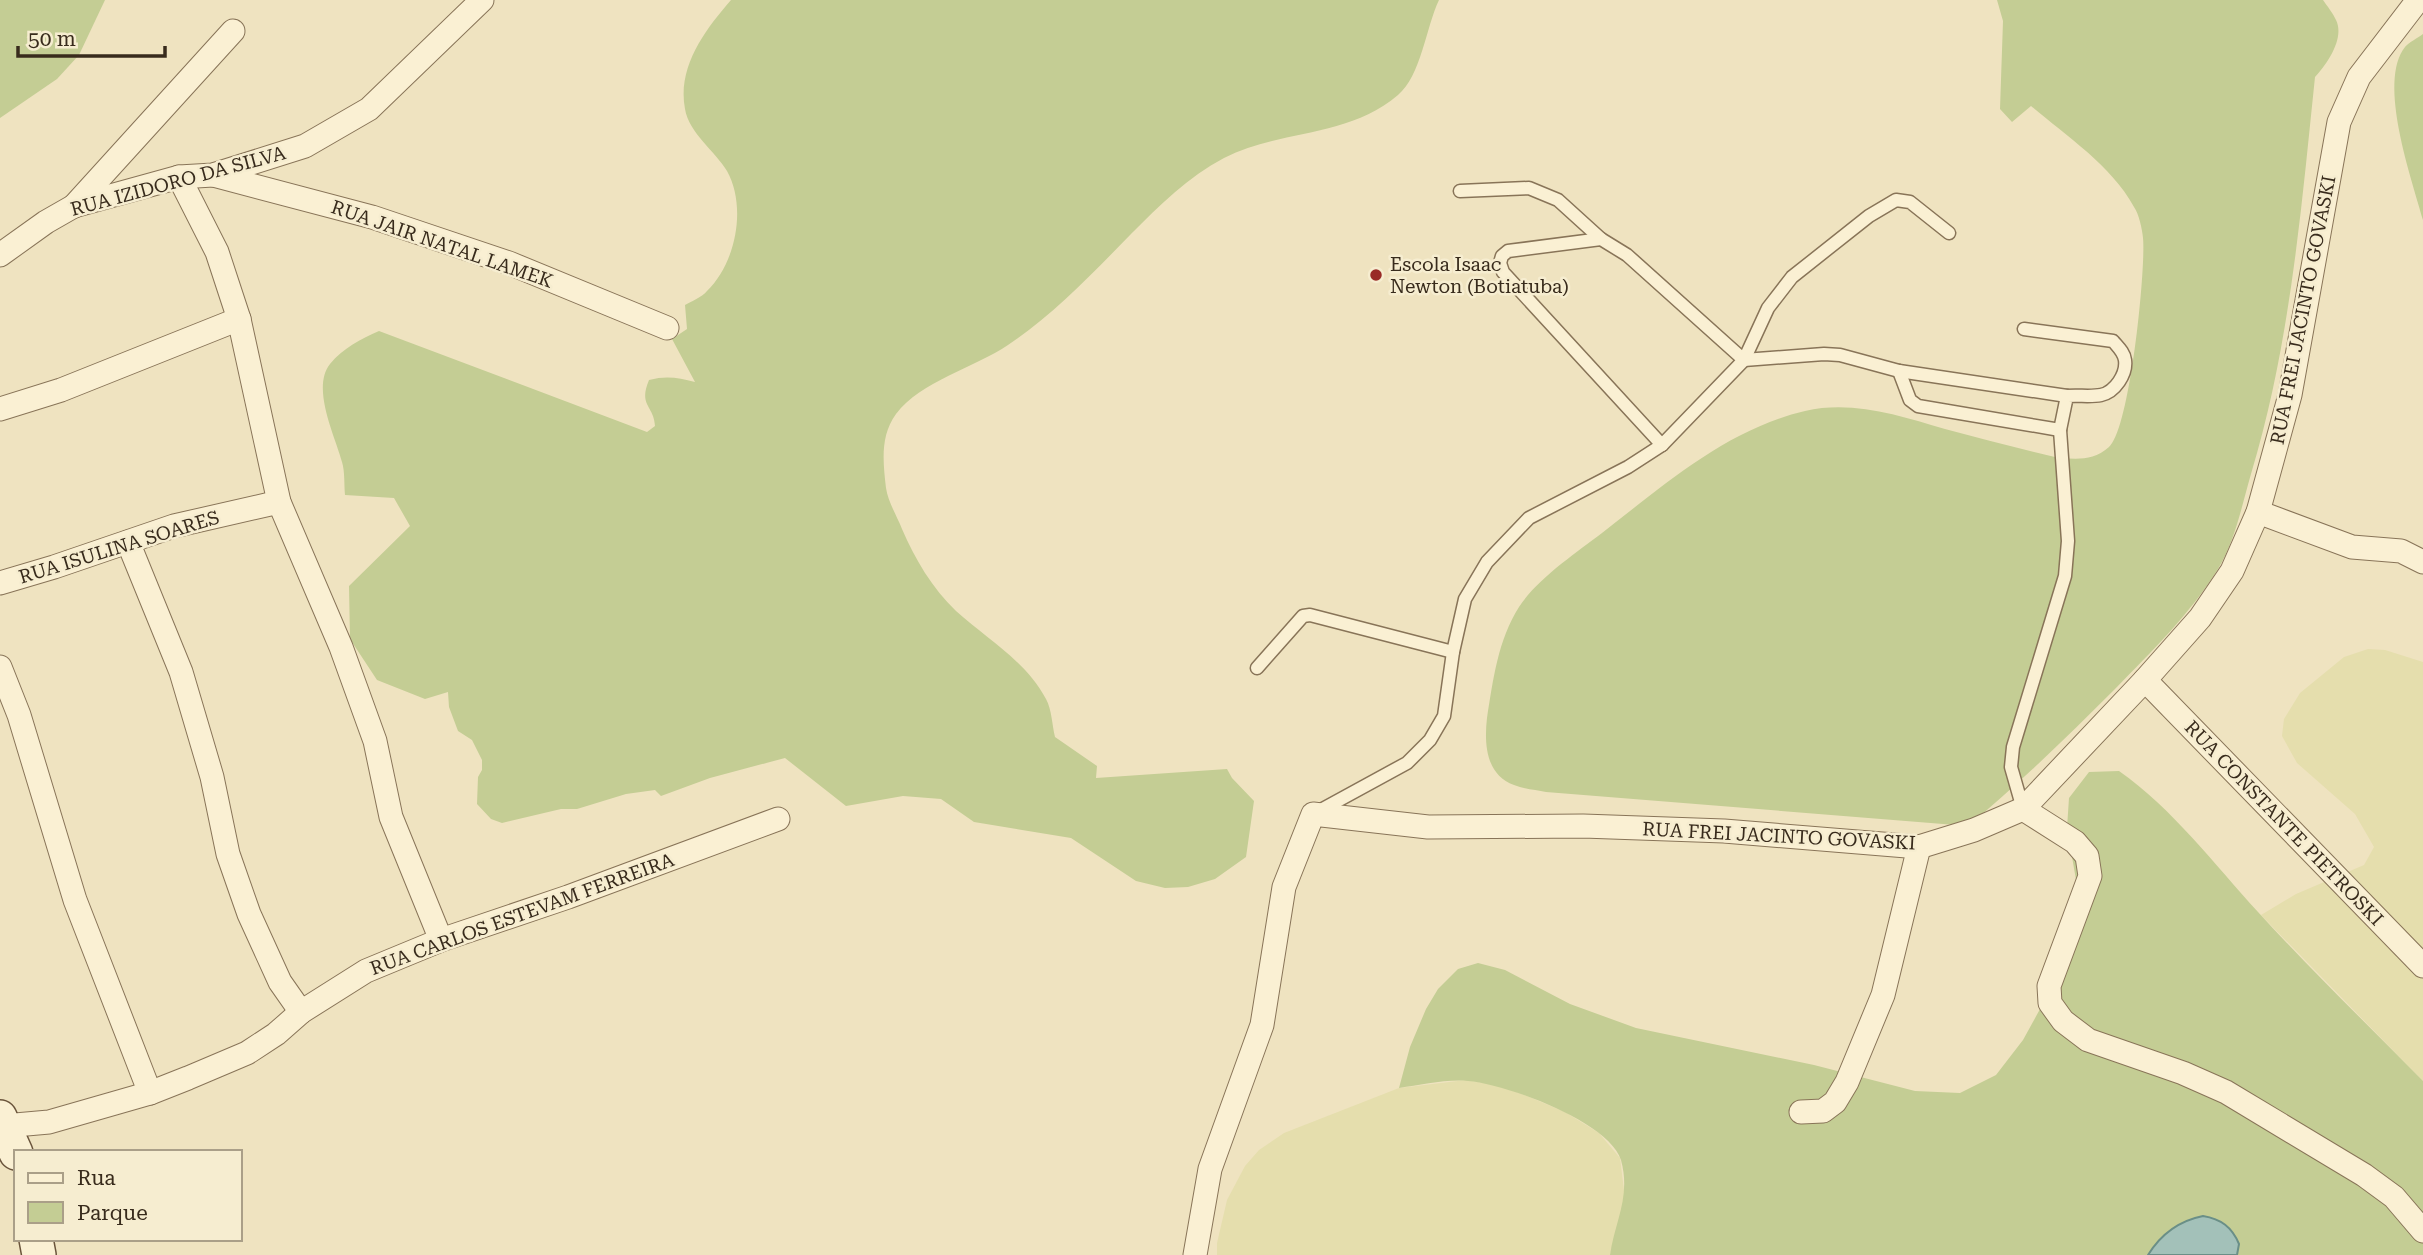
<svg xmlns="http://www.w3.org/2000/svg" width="2423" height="1255" font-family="'Roboto Serif',serif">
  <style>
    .farmland { fill: #e5dead }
    .green { fill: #c4cd94 }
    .water { fill: #a3c1b9; stroke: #6a8f87; stroke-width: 2 }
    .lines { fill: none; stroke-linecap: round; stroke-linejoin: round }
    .service-casing { stroke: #887458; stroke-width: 15 }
    .minor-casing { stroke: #887458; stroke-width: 25 }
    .secondary-casing { stroke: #6a543b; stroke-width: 36 }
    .service { stroke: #faf0d3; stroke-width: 12 }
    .minor { stroke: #faf0d3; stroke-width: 23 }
    .secondary { stroke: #faf0d3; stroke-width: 33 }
    .poi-dot { fill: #992a26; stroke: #f6edd0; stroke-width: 2.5 }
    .labels { text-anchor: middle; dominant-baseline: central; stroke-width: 5; stroke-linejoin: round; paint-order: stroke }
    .street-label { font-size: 19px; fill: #382b1c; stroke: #f6edd0 }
    .poi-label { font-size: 19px; fill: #382b1c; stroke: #f6edd0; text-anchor: start }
  </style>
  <rect width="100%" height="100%" fill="#efe3c0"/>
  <g class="farmland">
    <polygon points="2368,649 2385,650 2423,662 2423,1081 2261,915 2296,894 2364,865 2374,847 2355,814 2297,763 2282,736 2284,719 2300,693 2344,657"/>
    <polygon points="1466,1080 1503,1086 1565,1112 1599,1133 1620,1158 1625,1198 1610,1255 1217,1255 1217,1243 1227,1200 1245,1166 1259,1150 1284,1133 1399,1088"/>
  </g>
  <g class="green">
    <polygon points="0,0 105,0 79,55 57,79 0,118"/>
    <path d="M731 0H1439C1426 27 1421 76 1398 95 1347 138 1282 129 1224 158 1188 177 1160 205 1131 234 1092 274 1054 314 1008 345 974 368 921 381 896 414 880 436 883 462 886 488 888 502 897 516 902 529 915 559 932 588 956 611 987 639 1026 661 1046 699 1052 710 1052 725 1055 737L1097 766 1096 778 1227 769 1232 778 1254 801 1246 857 1215 879 1188 887 1165 888 1136 881 1071 838 974 822 941 799 903 796 846 806 785 758 710 778 661 796 655 790 626 794 577 809H561L502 823 491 819 477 804 478 777 482 770V760L472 740 458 731 449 707 448 692 425 699 377 680 350 639 349 586 410 526 394 498 345 495C344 484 345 472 342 462 335 436 311 388 330 364 343 348 361 339 379 331L647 432 655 426C654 405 638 406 649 380 667 375 679 378 695 382L672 339 687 329 685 305C692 301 702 297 707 291 736 263 747 207 727 171 715 151 689 133 685 109 677 67 705 30 731 0Z"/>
    <path d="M1997 0H2323C2327 6 2333 13 2336 20 2345 38 2327 64 2315 77 2301 211 2290 345 2251 474 2242 505 2235 541 2218 569 2190 614 2152 651 2115 689 2067 737 2020 783 1968 826L1546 792C1536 790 1524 789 1514 785 1486 775 1484 744 1487 718 1493 680 1498 640 1519 607 1537 579 1576 553 1602 533 1664 485 1727 429 1805 411 1853 400 1900 416 1945 429 1983 439 2021 449 2059 458 2078 459 2093 461 2109 447 2130 429 2146 268 2143 238 2142 229 2139 214 2134 207 2111 165 2066 136 2031 106L2012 122 2000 109 2003 21Z"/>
    <path d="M2423 34V220C2412 179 2377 82 2405 47 2409 42 2418 38 2423 34Z"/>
    <path d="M2119 771C2173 809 2214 864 2258 912 2311 970 2368 1025 2423 1081V1255H1610C1615 1221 1631 1197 1621 1160 1609 1122 1506 1084 1468 1081 1446 1079 1421 1085 1399 1088L1410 1047 1426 1009 1438 989 1458 969 1478 963 1505 970 1570 1004 1636 1028 1814 1065 1915 1091 1960 1093 1996 1075 2023 1040 2056 980 2079 897 2067 828 2069 798 2089 772Z"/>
  </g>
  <path class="water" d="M2203 1216C2221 1219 2232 1227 2239 1244L2237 1255H2148C2161 1234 2178 1221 2203 1216Z"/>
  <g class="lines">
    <defs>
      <g id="service">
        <polyline points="1460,191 1529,188 1558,200 1601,239"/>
        <polyline points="1899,371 1910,400 1918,406 2060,430"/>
        <polyline points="1662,445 1503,272 1500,263 1502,256 1508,251 1601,239 1627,255 1744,360 1824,354 1840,355 1899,371 2067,396"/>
        <polyline points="1257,668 1303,616 1310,615 1453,652"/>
        <path d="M2023 809 2011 767 2013 747 2065 576 2068 541 2060 430 2067 396C2078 395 2091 397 2101 395 2115 392 2127 374 2125 360 2124 352 2118 347 2113 341L2024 329"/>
        <polyline points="1319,811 1407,763 1430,740 1444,716 1453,652 1465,599 1487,562 1529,518 1628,467 1662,445 1744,360 1768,308 1792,277 1869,216 1896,200 1910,202 1949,233"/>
      </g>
      <g id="minor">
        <polyline points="213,175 372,217 509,263 667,328"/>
        <polyline points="179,177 217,252 239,319 279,502 341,647 375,741 391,817 441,940"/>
        <polyline points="74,206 233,31"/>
        <polyline points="0,255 46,222 74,206 179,177 213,175 305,146 369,109 482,0"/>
        <polyline points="0,409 61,390 239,319"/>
        <polyline points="2258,512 2352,547 2401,551 2423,562"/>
        <polyline points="128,542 181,672 212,777 228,854 249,914 280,982 301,1012"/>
        <polyline points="0,583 54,567 174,526 279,502"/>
        <polyline points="0,667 19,715 75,900 150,1093"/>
        <polyline points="2145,680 2423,966"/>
        <polyline points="2023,809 2075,842 2087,856 2090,876 2049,986 2050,1003 2063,1021 2088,1040 2183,1073 2226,1092 2364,1175 2394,1197 2423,1231"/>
        <polyline points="1801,1112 1823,1111 1835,1102 1847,1082 1883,995 1919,847"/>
        <polyline points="4,1126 49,1122 150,1093 188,1078 247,1053 276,1034 301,1012 366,971 441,940 568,897 778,819"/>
        <polyline points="1195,1255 1210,1169 1262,1025 1284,887 1313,814 1428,827 1583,826 1724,831 1919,847 1974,830 2023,809 2145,680 2200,618 2232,571 2258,512 2290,395 2339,122 2359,77 2418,0"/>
      </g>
      <g id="secondary">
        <polyline points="0,1117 16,1153"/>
        <polyline points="36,1239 39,1255"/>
      </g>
    </defs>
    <use href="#service" class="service-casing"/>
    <use href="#minor" class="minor-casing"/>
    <use href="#secondary" class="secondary-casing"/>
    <use href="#service" class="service"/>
    <use href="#minor" class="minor"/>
    <use href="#secondary" class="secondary"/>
  </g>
  <circle class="poi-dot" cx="1376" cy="275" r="7"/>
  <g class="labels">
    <g class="street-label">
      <text transform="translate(178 181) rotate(-15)">RUA IZIDORO DA SILVA</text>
      <text transform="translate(442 244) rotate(19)">RUA JAIR NATAL LAMEK</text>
      <text transform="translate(2303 310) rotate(-79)">RUA FREI JACINTO GOVASKI</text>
      <text transform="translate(119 547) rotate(-17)">RUA ISULINA SOARES</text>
      <text transform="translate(2284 823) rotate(46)">RUA CONSTANTE PIETROSKI</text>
      <text transform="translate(1779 836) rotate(3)">RUA FREI JACINTO GOVASKI</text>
      <text transform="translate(522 914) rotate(-20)">RUA CARLOS ESTEVAM FERREIRA</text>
    </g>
    <g class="poi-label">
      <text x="1390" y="264">Escola Isaac<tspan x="1390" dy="22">Newton (Botiatuba)</tspan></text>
    </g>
  </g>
  <rect x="14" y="1150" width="228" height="91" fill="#f6edd0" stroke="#aa9f88" stroke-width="2"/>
  <rect x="28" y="1173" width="35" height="10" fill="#faf0d3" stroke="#aa9f88" stroke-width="2"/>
  <text x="77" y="1185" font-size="21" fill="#382b1c">Rua</text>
  <rect x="28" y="1202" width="35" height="21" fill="#c4cd94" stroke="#aa9f88" stroke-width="2"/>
  <text x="77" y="1220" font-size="21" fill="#382b1c">Parque</text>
  <path d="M18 46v10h147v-10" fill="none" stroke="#382b1c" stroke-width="3.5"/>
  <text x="28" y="46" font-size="21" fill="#382b1c" stroke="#f6edd0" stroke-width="5" paint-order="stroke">50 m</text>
</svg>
